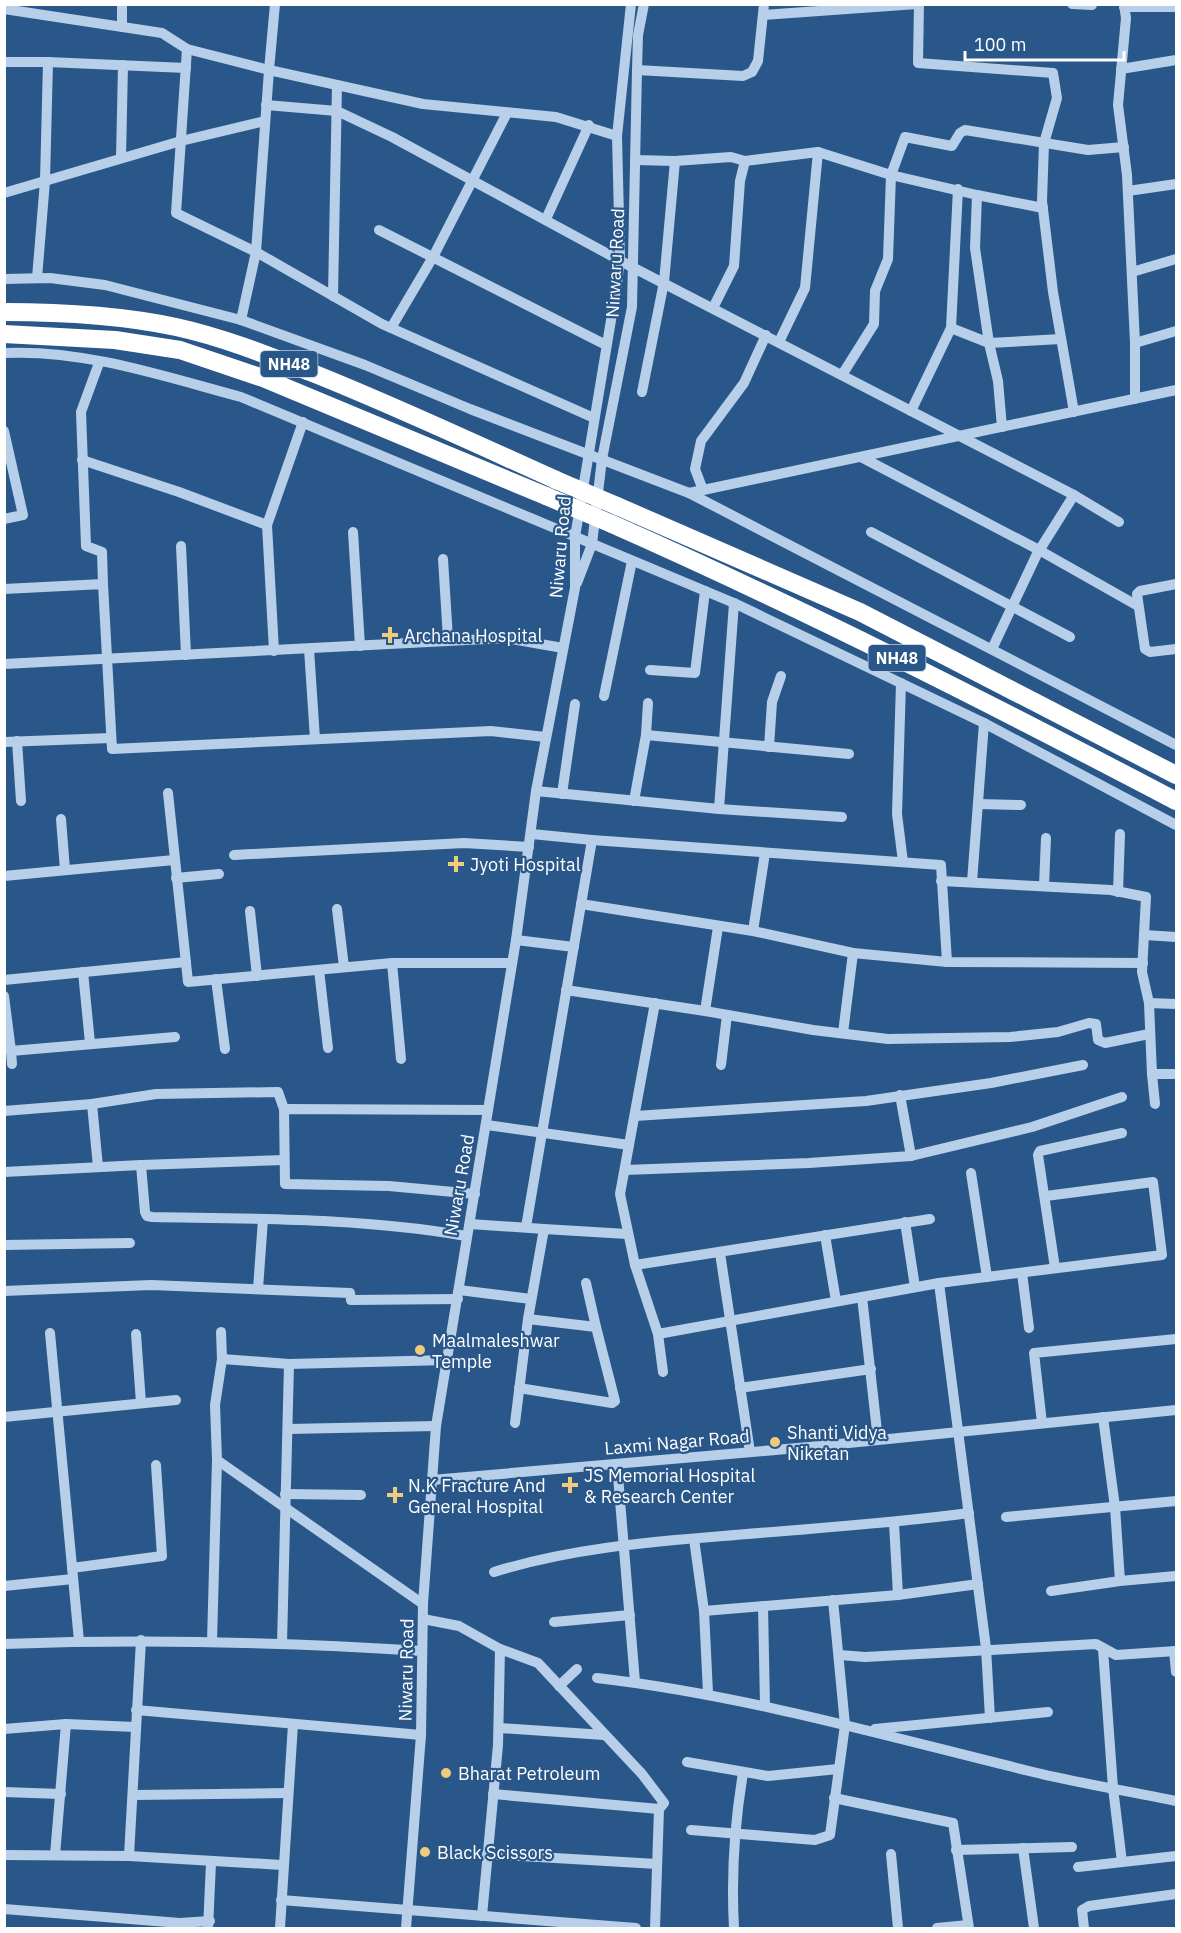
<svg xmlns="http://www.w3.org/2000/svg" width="1181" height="1933" font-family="'IBM Plex Sans',sans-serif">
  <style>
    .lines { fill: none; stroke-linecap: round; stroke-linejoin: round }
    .minor { stroke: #b7cfe8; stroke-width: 10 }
    .highway { stroke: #fff; stroke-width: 18 }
    .highway-bridge { stroke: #fff; stroke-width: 18 }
    .poi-dot { fill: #efcb7e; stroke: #2a5789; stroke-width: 2 }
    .labels { text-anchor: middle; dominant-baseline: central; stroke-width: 4.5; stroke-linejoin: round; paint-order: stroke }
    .shield { fill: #2a5789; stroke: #bfcddc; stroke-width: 1.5 }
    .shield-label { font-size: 16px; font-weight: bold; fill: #fff }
    .street-label { font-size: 18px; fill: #fff; stroke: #2a5789 }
    .poi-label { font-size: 18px; fill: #fff; stroke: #2a5789; text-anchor: start }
  </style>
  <rect width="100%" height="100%" fill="#2a5789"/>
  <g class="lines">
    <g class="minor">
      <polyline points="122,4 122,27"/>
      <polyline points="275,4 269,70 423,104 556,117 617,136"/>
      <polyline points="919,4 918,63 1053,73 1057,98 1044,143 1042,201 1053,292 1074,412"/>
      <polyline points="1072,4 1092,5"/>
      <polyline points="1124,4 1126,18 1118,105 1127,175 1135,343"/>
      <polyline points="1124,7 1176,7"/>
      <polyline points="4,9 162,33 187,49 269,70 256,252 241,320"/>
      <polyline points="763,15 917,4"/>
      <polyline points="187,49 176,213 256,252 382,324 594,418"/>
      <polyline points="4,62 48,62"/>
      <polyline points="1121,69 1176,60"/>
      <polyline points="637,70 743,76 752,72 758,61 764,4"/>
      <polyline points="266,105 337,111 392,137 632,267 1074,495 1037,554 992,649"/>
      <polyline points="121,158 123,65"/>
      <polyline points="635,160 675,161 731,157 745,161 740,181 734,266 713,308"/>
      <polyline points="745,161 818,152 891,175 905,137 952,146 960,133 965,130 1088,150 1124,147"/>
      <polyline points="1128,191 1176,184"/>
      <polyline points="4,193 181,141 265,121"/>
      <polyline points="977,195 1043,208"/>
      <polyline points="546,219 589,125"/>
      <polyline points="379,230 606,345"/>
      <polyline points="1132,272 1176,259"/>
      <polyline points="37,278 45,181 48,62 186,68"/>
      <polyline points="4,279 50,278 105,285 241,320 365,365 470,409 689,493 1176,745"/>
      <polyline points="333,296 337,85"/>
      <polyline points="391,328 433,257 507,113"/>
      <polyline points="951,328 989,343 998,381 1002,427"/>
      <polyline points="779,342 805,288 818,152"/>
      <path d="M4 353C84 349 166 377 241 397L734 603 984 723 1176 825"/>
      <polyline points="99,363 81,412 86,546 102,552 103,584"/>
      <polyline points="842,375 874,324 875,291 888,259 891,175 977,195 975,248 989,343 1061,339"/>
      <polyline points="642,392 664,282 675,161"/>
      <polyline points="1135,399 1135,343 1176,331"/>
      <polyline points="911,411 951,328 958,189"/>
      <polyline points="4,431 23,515 4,519"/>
      <polyline points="861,457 1039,550 1138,606"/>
      <polyline points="82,460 179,492 267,525 274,651"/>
      <polyline points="703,490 695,469 701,441 744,383 766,335"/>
      <polyline points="689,493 1176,390"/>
      <polyline points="1074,495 1119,522"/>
      <polyline points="267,525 303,422"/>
      <polyline points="353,532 360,646"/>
      <polyline points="871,532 1070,637"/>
      <polyline points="181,546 186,655"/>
      <polyline points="443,559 448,639"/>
      <polyline points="577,583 592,544 602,459 632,307 637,70 638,35 644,4"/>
      <polyline points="1176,584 1140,591 1137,594 1145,649 1150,652 1176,649"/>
      <polyline points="4,589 103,584 112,749 491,731 545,737"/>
      <polyline points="309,649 315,739"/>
      <polyline points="4,664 506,638 563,648"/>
      <polyline points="650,670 695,673 705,591"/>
      <polyline points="901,683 897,814 903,862"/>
      <polyline points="604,696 632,561"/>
      <polyline points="646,735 849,754"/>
      <polyline points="17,741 21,801"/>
      <polyline points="4,742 111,738"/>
      <polyline points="769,747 772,702 781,676"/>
      <polyline points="536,791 719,809 842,817"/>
      <polyline points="168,793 188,982 392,963 512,963"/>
      <polyline points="562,794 575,704"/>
      <polyline points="634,801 646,735 648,703"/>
      <polyline points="978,804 1021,805"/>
      <polyline points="719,809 734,603"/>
      <polyline points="61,819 65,870"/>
      <polyline points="592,840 941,865 947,962"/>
      <polyline points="234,855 464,843 529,847"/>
      <polyline points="4,876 174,860"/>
      <polyline points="176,878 219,874"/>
      <polyline points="941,881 1111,890 1146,897 1142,972 1149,1003 1152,1074 1176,1074"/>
      <polyline points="972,882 984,723"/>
      <polyline points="1044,886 1046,838"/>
      <polyline points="1118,892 1120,834"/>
      <polyline points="581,904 753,931 853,953 947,962 1143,963"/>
      <polyline points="337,909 344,967"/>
      <polyline points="250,911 257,976"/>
      <polyline points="718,927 705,1011 813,1030 888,1039 1010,1037 1058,1032 1089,1023 1096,1024 1098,1040 1105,1043 1149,1034"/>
      <polyline points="753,931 765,853"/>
      <polyline points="1145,935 1176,937"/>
      <polyline points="516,940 574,947"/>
      <polyline points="392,963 401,1059"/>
      <polyline points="319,970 328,1048"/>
      <polyline points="83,972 90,1043"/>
      <polyline points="216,979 225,1049"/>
      <polyline points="4,980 186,962"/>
      <polyline points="566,990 705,1011"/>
      <polyline points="4,996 11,1051 175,1037"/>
      <polyline points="655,1003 620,1194 635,1265 658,1334 663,1372"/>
      <polyline points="1149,1003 1176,1004"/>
      <polyline points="843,1033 853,953"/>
      <polyline points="11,1051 12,1064"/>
      <polyline points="721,1065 727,1015"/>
      <polyline points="1152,1074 1155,1104"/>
      <polyline points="92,1104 98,1167"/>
      <polyline points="4,1111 92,1104 156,1094 278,1092 284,1109"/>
      <polyline points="635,1116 866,1101 991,1083 1083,1065"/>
      <polyline points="487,1125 629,1145"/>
      <polyline points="911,1156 1032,1127 1122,1097"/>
      <polyline points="141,1165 284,1160"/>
      <polyline points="625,1170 809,1163 911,1156 900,1095"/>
      <path d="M4 1172 141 1165 145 1212 147 1216 152 1217C257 1219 363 1218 466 1236"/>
      <polyline points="971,1173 987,1277"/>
      <polyline points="475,1194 389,1186 285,1184 284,1109 488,1110"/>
      <polyline points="905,1222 915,1287"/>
      <polyline points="470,1224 544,1229 528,1319 515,1423"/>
      <polyline points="526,1227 592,840 532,834"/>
      <polyline points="544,1229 627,1234"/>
      <polyline points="825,1235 836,1301"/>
      <polyline points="4,1245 130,1243"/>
      <polyline points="720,1253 750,1452"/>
      <polyline points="635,1265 930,1219"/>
      <polyline points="1055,1268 1038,1155 1040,1151 1122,1133"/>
      <polyline points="1022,1273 1029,1328"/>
      <polyline points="586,1283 596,1327"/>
      <polyline points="939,1283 986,1648 990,1718"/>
      <polyline points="258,1289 263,1219"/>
      <polyline points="459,1290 531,1299"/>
      <polyline points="4,1291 151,1285 350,1293 351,1300 458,1299"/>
      <polyline points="862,1297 878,1440"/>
      <polyline points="221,1332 222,1359"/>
      <polyline points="50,1333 79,1641"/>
      <polyline points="136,1334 141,1403"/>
      <polyline points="658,1334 939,1283 1162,1255 1153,1182 1046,1196"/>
      <polyline points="289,1364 448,1360"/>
      <polyline points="519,1388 612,1403 615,1401 596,1327 528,1319"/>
      <polyline points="740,1388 871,1369"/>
      <polyline points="4,1417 176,1400"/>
      <polyline points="1103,1417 1115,1507 1120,1581 1176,1576"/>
      <polyline points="1042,1423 1034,1353 1176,1339"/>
      <polyline points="288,1429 436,1426"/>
      <polyline points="217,1460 423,1604"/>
      <polyline points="617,1464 635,1682"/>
      <polyline points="432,1480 809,1447 1176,1410"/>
      <polyline points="285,1494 361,1495"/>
      <polyline points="1006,1517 1176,1501"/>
      <polyline points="894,1523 898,1595"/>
      <polyline points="694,1539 704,1611 708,1693"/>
      <polyline points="72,1568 162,1556 156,1465"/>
      <path d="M494 1572C568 1549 646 1542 723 1536 805 1529 887 1524 969 1513"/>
      <polyline points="4,1586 73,1579"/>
      <polyline points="1051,1591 1120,1581"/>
      <polyline points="763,1606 765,1706"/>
      <polyline points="704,1611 898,1595 978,1584"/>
      <polyline points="423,1619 459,1626 500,1649 498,1745 482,1916"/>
      <polyline points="554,1622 630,1615"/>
      <polyline points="212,1642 217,1460 215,1405 222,1359 289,1364 282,1644"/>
      <path d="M4 1644C144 1639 283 1642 422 1651"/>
      <polyline points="500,1649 538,1663 642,1774 664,1803 659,1809 655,1928"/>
      <polyline points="1103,1649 1113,1788 1122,1862"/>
      <polyline points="1174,1651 1176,1672"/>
      <polyline points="840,1655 865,1657 1096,1644 1116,1655 1176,1651"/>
      <path d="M597 1678C744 1695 886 1736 1029 1771 1078 1783 1127 1791 1176 1801"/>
      <polyline points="559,1686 577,1669"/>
      <polyline points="136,1710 421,1735"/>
      <polyline points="499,1728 604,1735"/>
      <polyline points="4,1729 66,1724 135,1727"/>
      <polyline points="875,1729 1048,1712"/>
      <polyline points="687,1762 768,1776 838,1769"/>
      <polyline points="4,1792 61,1794"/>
      <polyline points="493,1794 659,1809"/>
      <polyline points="134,1795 288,1793"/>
      <polyline points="834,1798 953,1823 969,1928"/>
      <polyline points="691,1830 815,1840 830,1835 845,1725 833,1600"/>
      <polyline points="1023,1848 1034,1928"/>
      <polyline points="956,1850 1072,1847"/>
      <polyline points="487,1854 657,1864"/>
      <polyline points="891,1854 898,1928"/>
      <polyline points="4,1855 129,1856 282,1865"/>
      <polyline points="55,1855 66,1724"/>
      <polyline points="129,1856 141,1640"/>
      <polyline points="1078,1867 1176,1856"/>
      <polyline points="281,1900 636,1928"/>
      <polyline points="4,1909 180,1923 210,1921"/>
      <polyline points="208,1928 211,1863"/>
      <polyline points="280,1928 293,1724"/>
      <polyline points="406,1928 421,1735 423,1604 436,1426 516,940 536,791 575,588 575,537 617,284 620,259 617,136 631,4"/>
      <path d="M734 1928C731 1874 734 1827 743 1773"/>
      <polyline points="937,1928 968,1925"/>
      <polyline points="1084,1928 1082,1910 1089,1906 1176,1894"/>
    </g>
    <g class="highway">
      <path d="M4 312C62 312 120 315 176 327 222 337 267 355 310 372 393 405 474 443 556 480"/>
      <polyline points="4,334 115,340 180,350 263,378 546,496"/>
      <polyline points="617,506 860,612 1176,775"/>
      <path d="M612 524C804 609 991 704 1176 801"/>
    </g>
    <g class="highway-bridge">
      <polyline points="556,480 617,506"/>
      <polyline points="546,496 612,524"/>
    </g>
  </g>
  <g class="poi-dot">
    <path d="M387 626h6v6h6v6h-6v6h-6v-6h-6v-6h6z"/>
    <path d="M453 855h6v6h6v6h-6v6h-6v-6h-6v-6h6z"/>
    <circle cx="420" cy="1350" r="6"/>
    <circle cx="775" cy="1442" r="6"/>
    <path d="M567 1476h6v6h6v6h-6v6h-6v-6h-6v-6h6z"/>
    <path d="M392 1486h6v6h6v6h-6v6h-6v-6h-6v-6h6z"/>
    <circle cx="446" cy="1773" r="6"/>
    <circle cx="425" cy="1852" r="6"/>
  </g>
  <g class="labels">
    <g class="shield">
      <rect x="260.5" y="351" width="57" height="26" rx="4.5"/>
      <rect x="868.5" y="645" width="57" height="26" rx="4.5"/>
    </g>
    <g class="shield-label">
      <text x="289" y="364">NH48</text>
      <text x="897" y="658">NH48</text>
    </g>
    <g class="street-label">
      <text transform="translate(615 263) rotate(-87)">Nirwaru Road</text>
      <text transform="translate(560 547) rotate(-85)">Niwaru Road</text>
      <text transform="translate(459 1185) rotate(-80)">Niwaru Road</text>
      <text transform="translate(677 1442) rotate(-5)">Laxmi Nagar Road</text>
      <text transform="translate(406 1670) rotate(-89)">Niwaru Road</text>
    </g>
    <g class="poi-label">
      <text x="404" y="635">Archana Hospital</text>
      <text x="470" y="864">Jyoti Hospital</text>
      <text x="432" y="1340">Maalmaleshwar<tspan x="432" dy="21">Temple</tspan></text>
      <text x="787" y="1432">Shanti Vidya<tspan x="787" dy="21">Niketan</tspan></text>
      <text x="584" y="1475">JS Memorial Hospital<tspan x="584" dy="21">&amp; Research Center</tspan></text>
      <text x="408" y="1485">N.K Fracture And<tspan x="408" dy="21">General Hospital</tspan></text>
      <text x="458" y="1773">Bharat Petroleum</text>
      <text x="437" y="1852">Black Scissors</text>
    </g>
  </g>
  <rect width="1181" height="1933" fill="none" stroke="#ffffff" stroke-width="12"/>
  <path d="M965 51v9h159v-9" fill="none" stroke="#ffffff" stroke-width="3"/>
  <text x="974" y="51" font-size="18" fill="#ffffff" stroke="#2a5789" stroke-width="4.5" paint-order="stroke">100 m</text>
</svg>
